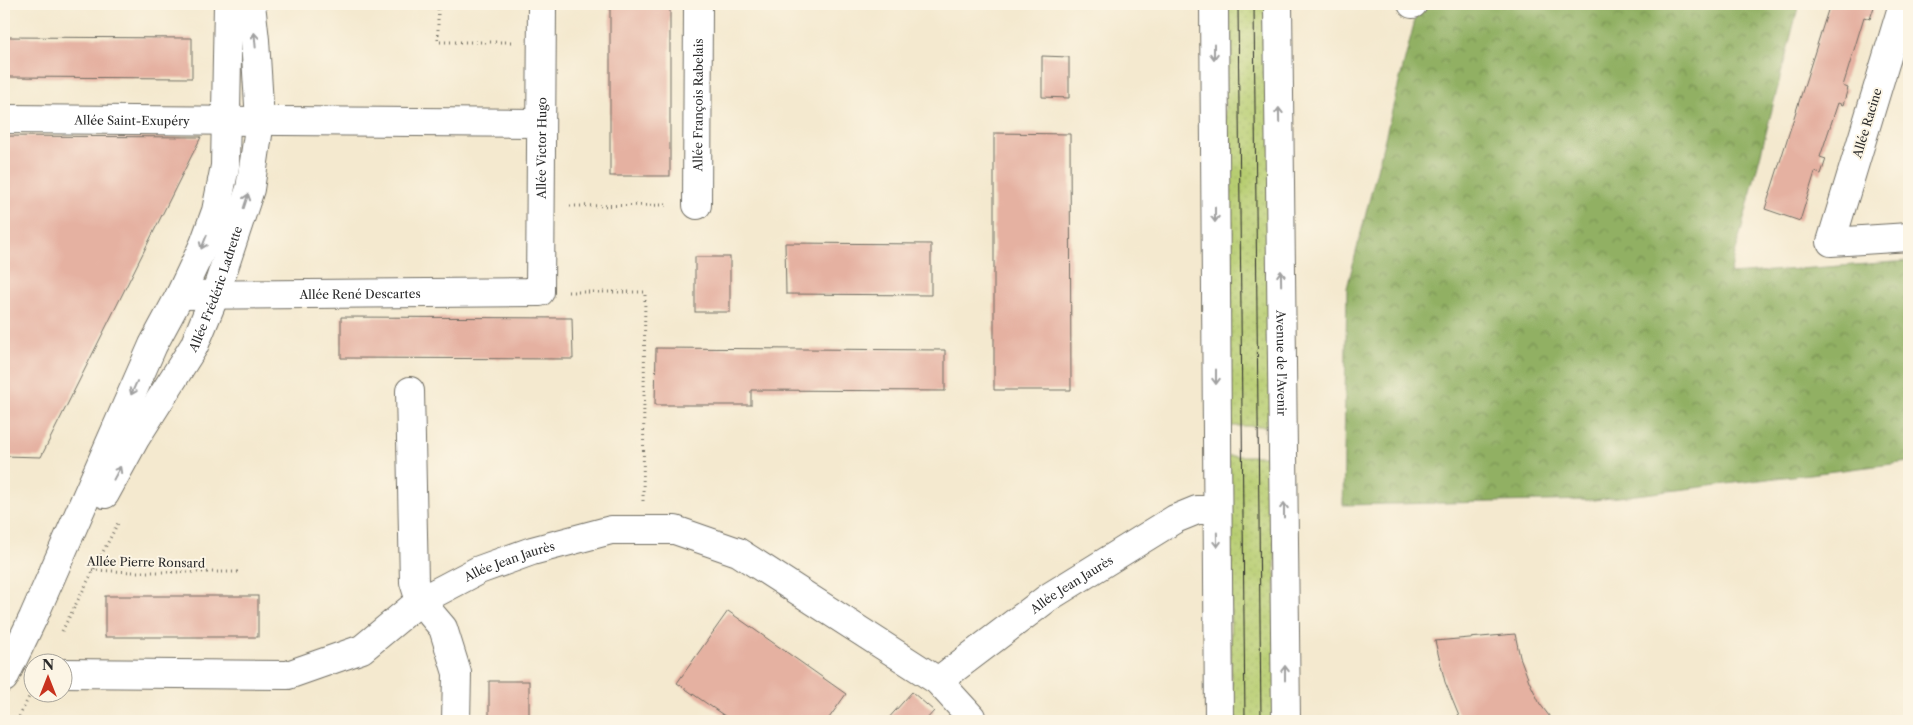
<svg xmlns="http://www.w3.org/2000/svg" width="1913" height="725" font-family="'Libre Caslon Text',serif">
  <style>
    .grass { fill: url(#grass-dots); stroke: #717c4e }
    .forest { fill: url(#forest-crowns); stroke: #5e6e47 }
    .building { fill: #e5b1a1 }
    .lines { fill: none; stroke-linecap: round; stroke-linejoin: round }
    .minor-casing { stroke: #716e64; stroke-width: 30 }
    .path { stroke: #716e64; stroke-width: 3; stroke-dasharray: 1 4; stroke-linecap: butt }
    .minor { stroke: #fff; stroke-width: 28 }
    .tram { stroke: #2b2b2b; stroke-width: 1 }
    .oneway { stroke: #a0a0a0 }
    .labels { text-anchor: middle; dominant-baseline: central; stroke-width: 4; stroke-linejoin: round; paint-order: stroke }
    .street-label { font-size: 12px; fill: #2b2b2b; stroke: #fcf5e5 }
  </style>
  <defs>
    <pattern id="grass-dots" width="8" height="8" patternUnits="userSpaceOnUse" patternTransform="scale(1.25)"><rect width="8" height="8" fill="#b7cd71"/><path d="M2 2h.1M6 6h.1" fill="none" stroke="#9eb062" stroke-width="1.8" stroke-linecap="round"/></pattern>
    <pattern id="forest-crowns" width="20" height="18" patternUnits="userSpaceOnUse" patternTransform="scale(1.25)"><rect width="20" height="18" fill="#91b063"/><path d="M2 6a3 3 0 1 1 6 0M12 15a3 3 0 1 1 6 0" fill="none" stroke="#778f52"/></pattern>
  </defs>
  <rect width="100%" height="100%" fill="#fcf5e5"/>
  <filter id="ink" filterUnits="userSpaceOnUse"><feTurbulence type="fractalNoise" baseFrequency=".02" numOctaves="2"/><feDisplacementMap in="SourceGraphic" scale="10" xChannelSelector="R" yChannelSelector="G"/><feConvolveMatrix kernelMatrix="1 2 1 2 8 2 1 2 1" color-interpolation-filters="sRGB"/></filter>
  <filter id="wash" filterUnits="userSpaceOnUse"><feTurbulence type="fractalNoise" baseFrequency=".0096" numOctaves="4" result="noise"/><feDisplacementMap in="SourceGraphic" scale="20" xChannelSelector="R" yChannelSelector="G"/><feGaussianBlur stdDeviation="1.12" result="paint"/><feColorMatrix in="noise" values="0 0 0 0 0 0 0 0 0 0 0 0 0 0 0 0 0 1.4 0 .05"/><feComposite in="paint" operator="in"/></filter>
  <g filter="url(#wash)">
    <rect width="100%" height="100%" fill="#f4e9cf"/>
    <g class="grass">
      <polygon points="1224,4 1270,4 1274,426 1227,426"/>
      <polygon points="1228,456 1274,456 1277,721 1232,721"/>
    </g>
    <polygon class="forest" points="1419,4 1799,4 1730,274 1909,261 1909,462 1594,500 1343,505 1347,288"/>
    <g id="blocks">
      <g class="building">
        <rect x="610" y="4" width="60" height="172"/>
        <polygon points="1830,4 1875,4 1870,19 1864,17 1843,86 1848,88 1843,105 1838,103 1820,157 1826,159 1821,174 1815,172 1800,221 1765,209"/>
        <polygon points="4,37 192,38 192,78 4,77"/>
        <polygon points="1042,56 1069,57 1069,98 1042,97"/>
        <polygon points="994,133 1070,134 1071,390 994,390"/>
        <polygon points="4,136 201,137 41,457 4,456"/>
        <polygon points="785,243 931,244 931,295 786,294"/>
        <rect x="695" y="257" width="35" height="55"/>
        <polygon points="341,317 572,318 573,359 341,358"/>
        <polygon points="656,348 945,350 945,391 751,390 751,405 655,405"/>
        <rect x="105" y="596" width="153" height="41"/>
        <polygon points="728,611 846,694 827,721 732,721 677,683"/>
        <polygon points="1515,634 1520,657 1529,681 1540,704 1553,721 1461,721 1445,682 1435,641"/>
        <rect x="489" y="681" width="40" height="40"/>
        <polygon points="912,692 934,711 925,721 886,721"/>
      </g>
    </g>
  </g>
  <g filter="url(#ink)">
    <use href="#blocks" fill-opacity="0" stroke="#716e64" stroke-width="1"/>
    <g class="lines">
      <defs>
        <g id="minor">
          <polyline points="1214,4 1219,721"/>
          <path id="s1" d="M1278 4 1286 721"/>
          <polyline points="1412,4 1413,4"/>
          <polyline points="1903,4 1831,242 1909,237"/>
          <path id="s2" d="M4 119 541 123"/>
          <path id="s3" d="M697 205 698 4"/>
          <path id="s4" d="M180 295 540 292 542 4"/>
          <polyline points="410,391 414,582 420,601 443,628 457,673 456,721"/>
          <path id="s5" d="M105 494 135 439 194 346 215 295 250 189 260 121 255 40 251 4"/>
          <path id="s6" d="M62 673 288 675 362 649 420 601 479 570 532 551 611 530H675L738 552 938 681 971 717"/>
          <polyline points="4,678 33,618 153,345 180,295 204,244 216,211 225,166 228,4"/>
          <path id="s7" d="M938 681 1049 597 1175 519 1197 510H1216"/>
        </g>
      </defs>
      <use href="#minor" class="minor-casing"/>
      <g class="path">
        <polyline points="438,4 438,42 512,42"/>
        <polyline points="570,206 669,205"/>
        <polyline points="568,292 645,292 643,501"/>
        <polyline points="92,570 134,572 238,572"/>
        <polyline points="62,631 119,521"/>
        <polyline points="17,721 30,695"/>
      </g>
      <use href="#minor" class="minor"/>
      <g class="tram">
        <polyline points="1238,4 1245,721"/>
        <polyline points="1254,4 1261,721"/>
      </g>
    </g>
    <defs><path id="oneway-shaft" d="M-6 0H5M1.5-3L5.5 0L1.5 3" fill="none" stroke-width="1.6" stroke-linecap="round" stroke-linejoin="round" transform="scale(1.25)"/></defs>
    <g class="oneway">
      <use href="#oneway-shaft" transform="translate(255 40) rotate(-95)"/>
      <use href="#oneway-shaft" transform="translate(1214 52) rotate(90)"/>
      <use href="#oneway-shaft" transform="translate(1279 115) rotate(-91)"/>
      <use href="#oneway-shaft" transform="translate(246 201) rotate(-72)"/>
      <use href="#oneway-shaft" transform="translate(1215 215) rotate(90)"/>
      <use href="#oneway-shaft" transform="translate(204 242) rotate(112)"/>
      <use href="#oneway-shaft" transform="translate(1281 278) rotate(-91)"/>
      <use href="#oneway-shaft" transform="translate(1216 377) rotate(90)"/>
      <use href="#oneway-shaft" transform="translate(134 388) rotate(114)"/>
      <use href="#oneway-shaft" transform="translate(117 473) rotate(-62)"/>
      <use href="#oneway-shaft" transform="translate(1284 510) rotate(-90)"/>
      <use href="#oneway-shaft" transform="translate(1217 540) rotate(89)"/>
      <use href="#oneway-shaft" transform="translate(1285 673) rotate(-90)"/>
    </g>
  </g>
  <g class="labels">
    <g class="street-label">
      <text stroke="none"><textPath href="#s3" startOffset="100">Allée François Rabelais</textPath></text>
      <text stroke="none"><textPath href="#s2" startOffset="128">Allée Saint-Exupéry</textPath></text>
      <text transform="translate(1867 123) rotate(-73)">Allée Racine</text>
      <text stroke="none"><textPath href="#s4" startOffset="504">Allée Victor Hugo</textPath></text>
      <text stroke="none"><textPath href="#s5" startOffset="234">Allée Frédéric Ladrette</textPath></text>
      <text stroke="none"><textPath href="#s4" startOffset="180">Allée René Descartes</textPath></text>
      <text stroke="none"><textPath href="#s1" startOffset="359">Avenue de l'Avenir</textPath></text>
      <text transform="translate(146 562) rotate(1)">Allée Pierre Ronsard</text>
      <text stroke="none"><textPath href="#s6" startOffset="478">Allée Jean Jaurès</textPath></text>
      <text stroke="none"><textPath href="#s7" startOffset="165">Allée Jean Jaurès</textPath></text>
    </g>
  </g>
  <rect width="1913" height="725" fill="none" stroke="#fcf5e5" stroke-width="20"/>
  <g transform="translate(48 678)"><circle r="24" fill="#fcf5e5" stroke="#a8a49b"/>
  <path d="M0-4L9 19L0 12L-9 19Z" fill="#c8321e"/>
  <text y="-8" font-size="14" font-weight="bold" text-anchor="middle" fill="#2b2b2b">N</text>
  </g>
</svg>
